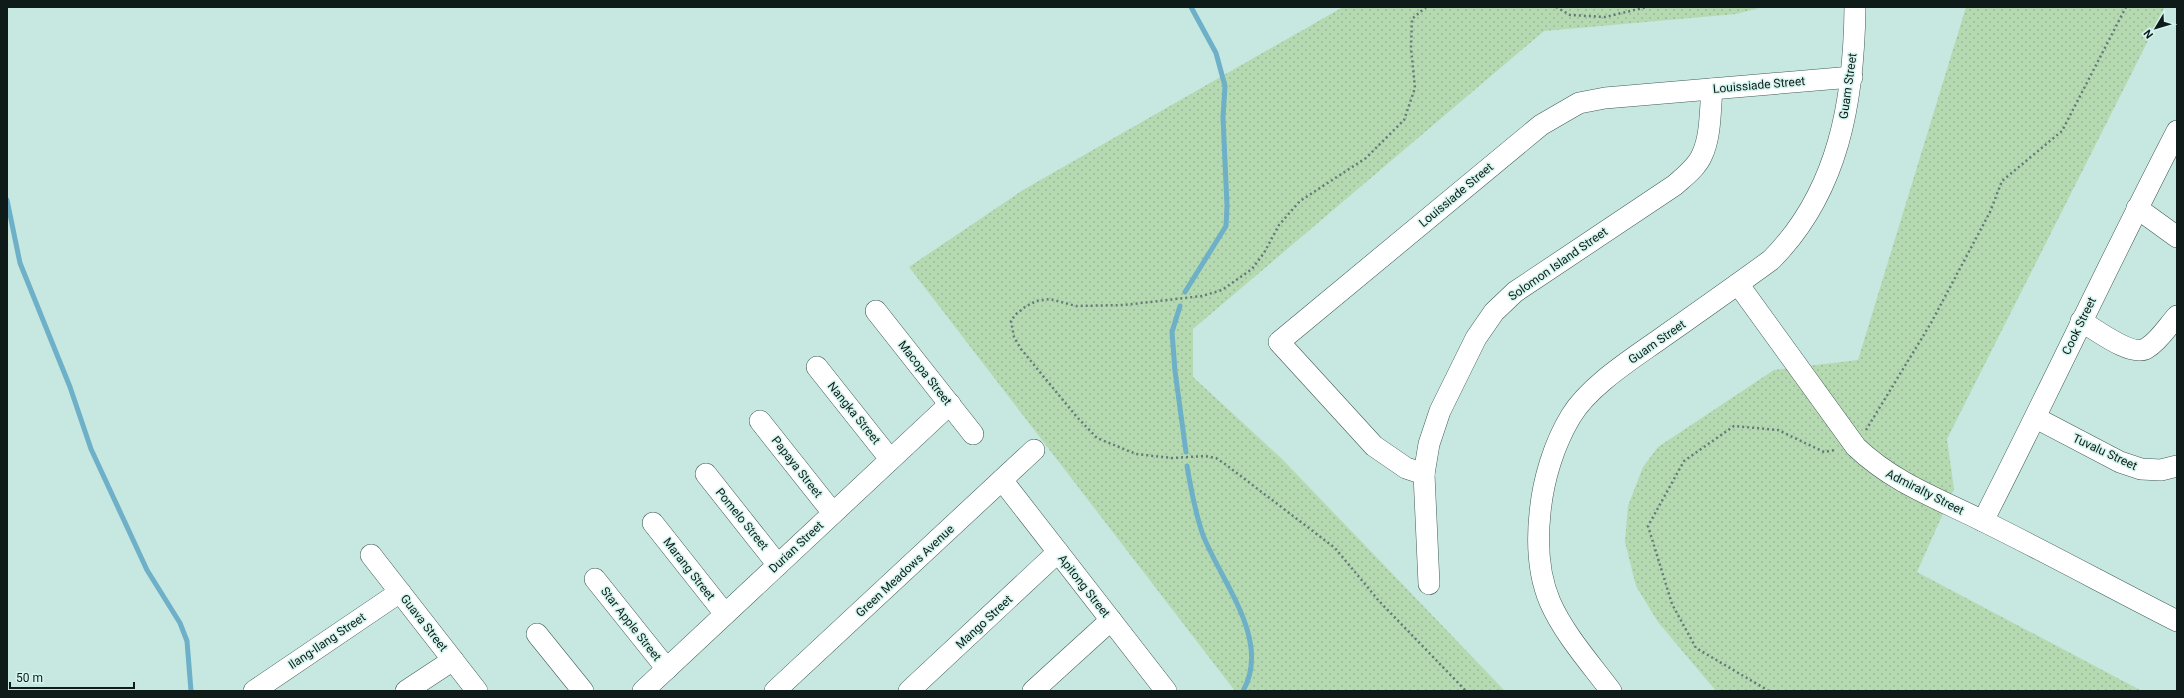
<svg xmlns="http://www.w3.org/2000/svg" width="2184" height="698" font-family="Roboto,sans-serif">
  <style>
    .grass { fill: url(#grass-dots) }
    .lines { fill: none; stroke-linecap: round; stroke-linejoin: round }
    .stream { stroke: #6db0c7; stroke-width: 5 }
    .minor-casing { stroke: #415d58; stroke-width: 22 }
    .path { stroke: #657a77; stroke-width: 2.5; stroke-dasharray: 2 3; stroke-linecap: butt }
    .minor { stroke: #fff; stroke-width: 21 }
    .labels { text-anchor: middle; dominant-baseline: central; stroke-width: 3; stroke-linejoin: round; paint-order: stroke }
    .street-label { font-size: 12px; fill: #0f1b19; stroke: #d4f5ee }
  </style>
  <defs>
    <pattern id="grass-dots" width="8" height="8" patternUnits="userSpaceOnUse"><rect width="8" height="8" fill="#b5dab2"/><path d="M2 2h.1M6 6h.1" fill="none" stroke="#9aba98" stroke-width="1.8" stroke-linecap="round"/></pattern>
  </defs>
  <rect width="100%" height="100%" fill="#c7e7e1"/>
  <g class="grass">
    <polygon points="1343,7 1763,7 1736,14 1544,31 1193,329 1193,377 1282,459 1505,691 1235,691 909,267 1023,190"/>
    <polygon points="1966,7 2165,7 1947,439 1954,489 1917,572 2142,691 1716,691 1658,622 1636,586 1625,542 1628,506 1643,467 1658,447 1774,370 1858,360"/>
  </g>
  <g class="lines">
    <g class="stream">
      <polyline points="7,200 20,263 70,387 91,449 147,570 180,623 187,641 191,691"/>
      <polyline points="1185,292 1226,226 1227,206 1223,117 1225,86 1216,53 1191,7"/>
      <polyline points="1180,306 1172,332 1175,371 1186,452"/>
      <path d="M1187 466C1191 489 1195 513 1203 535 1220 580 1272 640 1243 691"/>
    </g>
    <defs>
      <g id="minor">
        <polyline points="2137,208 2177,237"/>
        <path d="M1738 284 1856 447C1894 483 1937 498 1983 521 2048 553 2112 588 2177 621"/>
        <polyline points="876,311 973,434"/>
        <path d="M2081 321C2095 329 2132 358 2147 348 2159 341 2168 326 2177 316"/>
        <polyline points="817,367 890,459"/>
        <polyline points="2036,418 2120,462 2141,469 2161,470 2177,466"/>
        <polyline points="760,421 833,513"/>
        <polyline points="706,474 778,565"/>
        <polyline points="1424,474 1406,468 1374,446 1279,342 1541,125 1579,103 1605,98 1852,77"/>
        <polyline points="1002,480 1166,691"/>
        <path d="M1983 521C2049 392 2110 260 2177 131"/>
        <polyline points="653,523 725,614"/>
        <polyline points="371,555 477,691"/>
        <polyline points="595,579 667,669"/>
        <path d="M1429 584 1424 474 1429 444 1440 411 1476 338 1494 312 1515 292 1675 185C1685 176 1697 167 1702 155 1711 136 1710 110 1712 89"/>
        <polyline points="537,634 583,691"/>
        <polyline points="254,691 400,592"/>
        <polyline points="406,691 453,660"/>
        <polyline points="643,691 950,404"/>
        <polyline points="775,691 1034,450"/>
        <polyline points="909,691 1058,552"/>
        <polyline points="1033,691 1111,620"/>
        <path d="M1611 691C1590 663 1564 634 1550 602 1538 574 1537 542 1540 513 1543 480 1554 444 1571 416 1589 386 1632 359 1660 339 1697 313 1734 287 1771 260 1839 192 1854 100 1855 7"/>
      </g>
    </defs>
    <use href="#minor" class="minor-casing"/>
    <g class="path">
      <polyline points="1426,7 1412,19 1411,48 1415,88 1404,120 1366,158 1300,201 1279,225 1264,253 1252,269 1222,290 1202,296 1124,305 1076,306 1050,299 1036,301 1025,307 1015,315 1011,321 1014,337 1021,349 1076,416 1097,438 1136,454 1172,458 1205,456 1216,458 1225,464 1335,548 1379,601 1466,691"/>
      <polyline points="1556,7 1570,15 1605,17 1647,7"/>
      <polyline points="1866,430 1931,323 1990,212 2002,181 2062,131 2126,7"/>
      <polyline points="1769,691 1696,648 1672,604 1648,526 1684,461 1734,426 1778,430 1824,452 1835,450"/>
    </g>
    <use href="#minor" class="minor"/>
  </g>
  <g class="labels">
    <g class="street-label">
      <text transform="translate(1759 85) rotate(-5)">Louissiade Street</text>
      <text transform="translate(1848 86) rotate(-82)">Guam Street</text>
      <text transform="translate(1456 195) rotate(-40)">Louissiade Street</text>
      <text transform="translate(1558 264) rotate(-35)">Solomon Island Street</text>
      <text transform="translate(2079 326) rotate(-64)">Cook Street</text>
      <text transform="translate(1657 342) rotate(-35)">Guam Street</text>
      <text transform="translate(925 373) rotate(52)">Macopa Street</text>
      <text transform="translate(854 413) rotate(51)">Nangka Street</text>
      <text transform="translate(2105 452) rotate(25)">Tuvalu Street</text>
      <text transform="translate(797 467) rotate(52)">Papaya Street</text>
      <text transform="translate(1925 492) rotate(27)">Admiralty Street</text>
      <text transform="translate(742 519) rotate(51)">Pomelo Street</text>
      <text transform="translate(796 547) rotate(-43)">Durian Street</text>
      <text transform="translate(689 569) rotate(52)">Marang Street</text>
      <text transform="translate(905 571) rotate(-43)">Green Meadows Avenue</text>
      <text transform="translate(1084 586) rotate(52)">Apitong Street</text>
      <text transform="translate(984 622) rotate(-43)">Mango Street</text>
      <text transform="translate(424 623) rotate(52)">Guava Street</text>
      <text transform="translate(631 624) rotate(52)">Star Apple Street</text>
      <text transform="translate(327 641) rotate(-34)">Ilang-Ilang Street</text>
    </g>
  </g>
  <rect width="2184" height="698" fill="none" stroke="#0f1b19" stroke-width="16"/>
  <g transform="translate(2156 28) rotate(232)" stroke="#d4f5ee" stroke-width="3" paint-order="stroke">
  <path d="M0-3L7 15L0 10L-7 15Z" fill="#0f1b19"/>
  <text y="-6" font-size="11" font-weight="bold" text-anchor="middle" fill="#0f1b19">N</text>
  </g>
  <path d="M10 682v6h124v-6" fill="none" stroke="#0f1b19" stroke-width="2"/>
  <text x="16" y="682" font-size="12" fill="#0f1b19" stroke="#d4f5ee" stroke-width="3" paint-order="stroke">50 m</text>
</svg>
